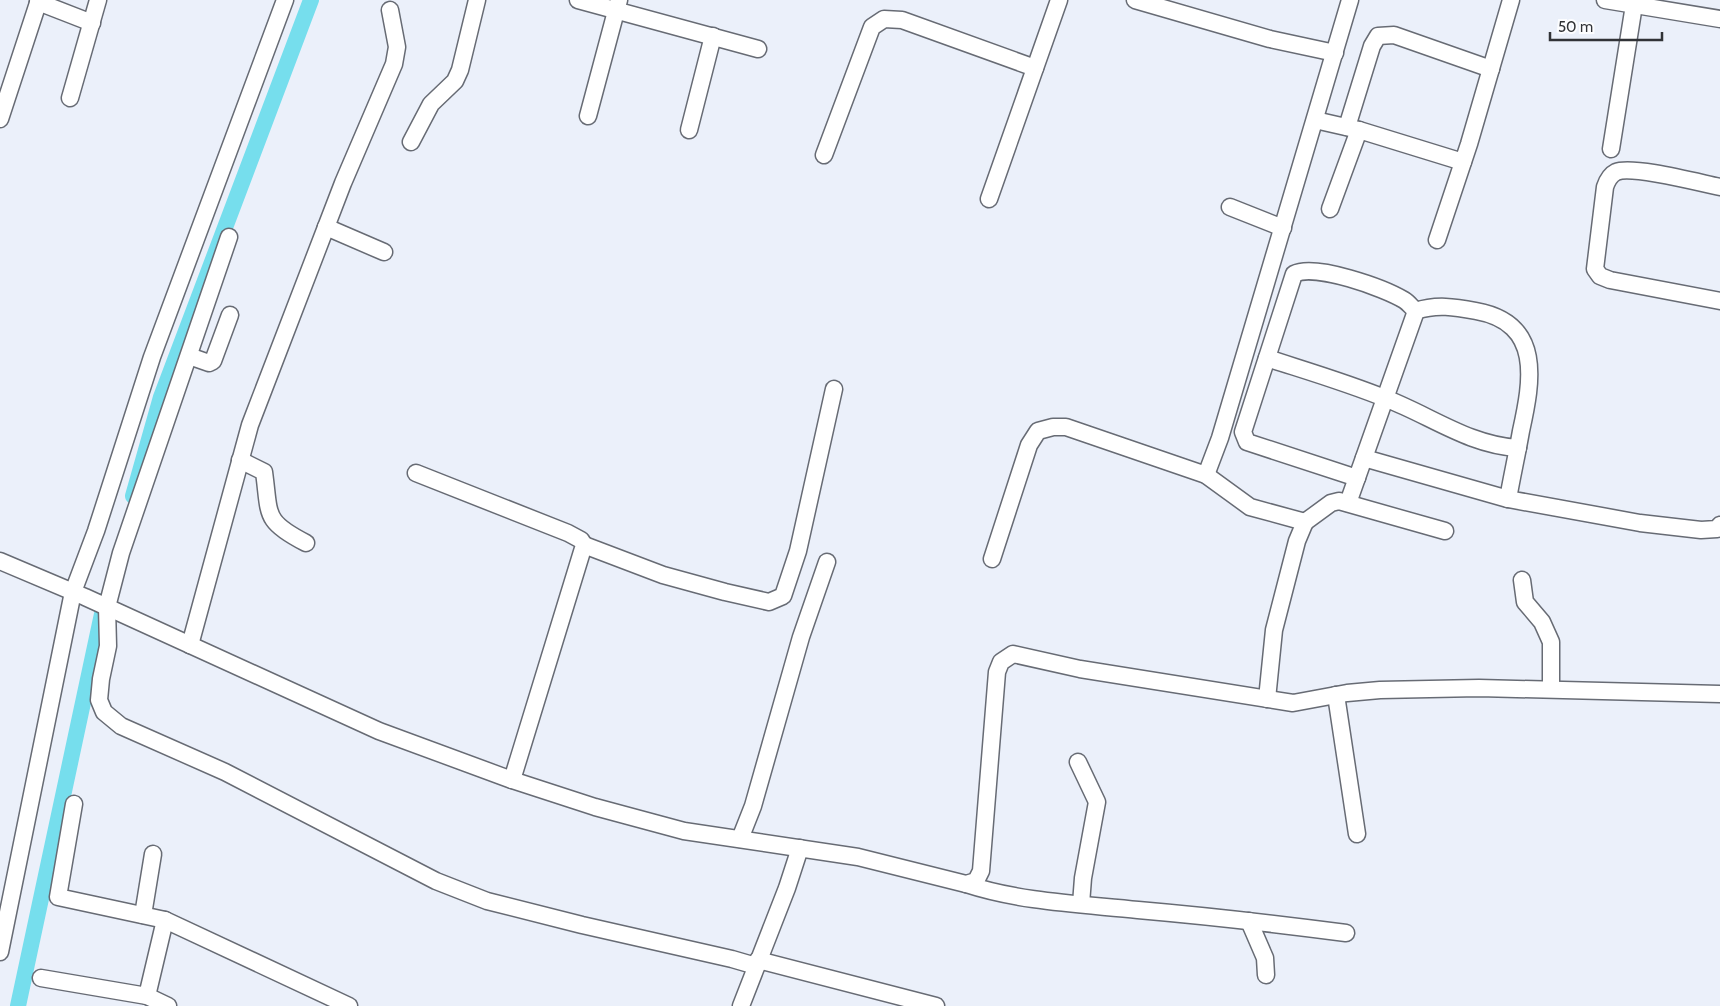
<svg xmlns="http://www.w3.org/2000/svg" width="1720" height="1006" font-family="Cabin,sans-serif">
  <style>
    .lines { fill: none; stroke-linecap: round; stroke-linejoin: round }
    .canal { stroke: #76deed; stroke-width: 16 }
    .minor-casing { stroke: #676b74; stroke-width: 19 }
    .minor { stroke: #fff; stroke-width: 16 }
  </style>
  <rect width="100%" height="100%" fill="#ebf0fa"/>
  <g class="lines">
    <g class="canal">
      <polyline points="133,496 161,397 311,0"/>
      <polyline points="18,1006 105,600"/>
    </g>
    <defs>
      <g id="minor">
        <polyline points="578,0 758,49"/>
        <polyline points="1135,0 1270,39 1335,53"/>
        <polyline points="1605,0 1720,19"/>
        <polyline points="38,2 92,23"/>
        <polyline points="70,98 98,0"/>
        <polyline points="588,116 619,0"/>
        <polyline points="0,119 39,0"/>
        <polyline points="1315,120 1359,130 1463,162"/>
        <polyline points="1347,127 1372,46 1378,36 1394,35 1491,69"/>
        <polyline points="689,130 713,36"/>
        <polyline points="411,142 431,104 455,81 460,70 477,0"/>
        <polyline points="1611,149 1634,5"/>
        <polyline points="824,155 872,27 884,19 902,20 1035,68"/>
        <path d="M1720 187C1700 183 1632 165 1616 172 1610 175 1607 181 1605 187L1595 269 1600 276 1610 280 1720 301"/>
        <polyline points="989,199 1059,0"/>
        <polyline points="1230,207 1283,228"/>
        <polyline points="1330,209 1359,130"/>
        <polyline points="326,227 384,252"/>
        <polyline points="229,237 121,553 107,607 108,646 101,679 99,700 104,712 121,726 225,772 436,881 487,901 582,925 732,959 756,966"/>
        <polyline points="1437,240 1469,144 1511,0"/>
        <polyline points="189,356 209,363 213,361 230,315"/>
        <path d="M1267 358C1307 371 1348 383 1387 399 1431 416 1469 445 1518 448"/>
        <polyline points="1364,458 1508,499"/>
        <path d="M240 460 264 472C270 515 263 521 306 543"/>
        <polyline points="416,473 568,533 581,540 584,545 512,780"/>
        <polyline points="1206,475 1220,438 1350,0"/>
        <path d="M1357 478 1247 442 1243 432 1294 274C1315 263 1384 288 1404 300 1409 303 1412 308 1416 311"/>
        <path d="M1348 503 1416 311C1436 304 1455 307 1476 311 1543 323 1532 381 1521 431 1517 454 1512 476 1508 499L1640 523 1701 530 1717 529 1720 525"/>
        <polyline points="1305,522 1331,503 1339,501 1445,531"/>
        <polyline points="584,545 663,575 725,592 769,602 783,596 798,551 834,389"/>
        <polyline points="992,559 1029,445 1038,431 1053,427 1066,427 1206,475 1250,507 1305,522 1297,541 1274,630 1267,699"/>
        <polyline points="0,561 85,597 379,731 512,780 595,807 684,831 858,857 966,884 976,881 981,871 997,672 1001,662 1013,654 1080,669 1293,703 1347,693 1380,690 1479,688 1720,694"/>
        <polyline points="1522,580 1525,602 1542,622 1551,642 1551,689"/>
        <polyline points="190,645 250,425 343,183 394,64 397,47 390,10"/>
        <polyline points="1336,695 1357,834"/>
        <polyline points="1078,762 1097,802 1083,878 1081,904"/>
        <polyline points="74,804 58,897 165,920 349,1006"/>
        <polyline points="740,839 753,806 801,637 827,562"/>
        <path d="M966 884C1021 902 1080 904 1138 910 1207 916 1277 924 1346 933"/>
        <polyline points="143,915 153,854"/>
        <polyline points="1249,921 1265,958 1266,975"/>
        <polyline points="0,952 73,592 96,531 152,357 285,0"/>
        <polyline points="758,960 936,1006"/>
        <polyline points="41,978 147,996 168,1006"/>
        <polyline points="147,996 165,920"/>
        <polyline points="741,1006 787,888 800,848"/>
      </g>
    </defs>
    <use href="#minor" class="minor-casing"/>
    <use href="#minor" class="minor"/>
  </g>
  <path d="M1550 32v8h112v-8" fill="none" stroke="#313337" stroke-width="2.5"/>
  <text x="1558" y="32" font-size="15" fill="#313337" stroke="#fcfdff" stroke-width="4" paint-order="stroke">50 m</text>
</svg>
